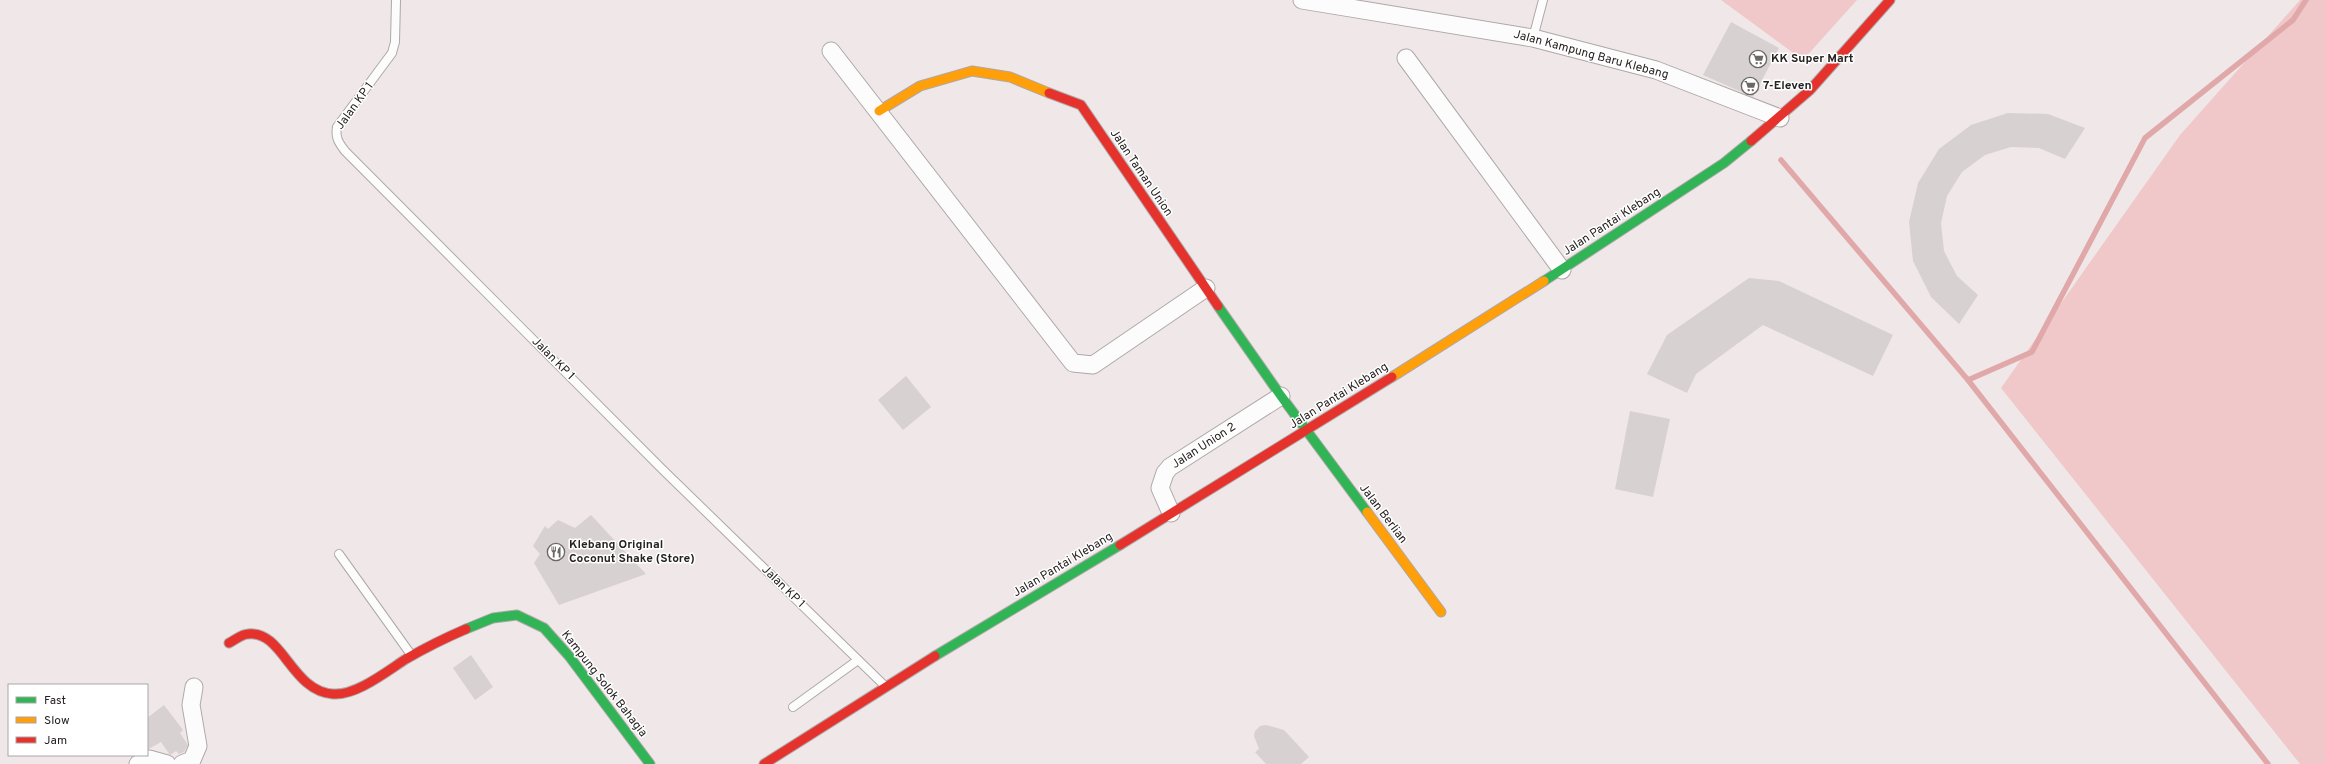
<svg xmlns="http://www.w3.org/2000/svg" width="2325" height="764" font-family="Overpass,sans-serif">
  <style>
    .green { fill: #f0c8c9 }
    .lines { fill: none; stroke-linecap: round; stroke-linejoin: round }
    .stream { stroke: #e1a8aa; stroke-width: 5.5 }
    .building { fill: #d8d1d1 }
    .lane-casing { stroke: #aea8a8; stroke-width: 10 }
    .street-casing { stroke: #aea8a8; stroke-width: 19 }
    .fast-casing { stroke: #aea8a8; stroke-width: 11 }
    .slow-casing { stroke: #aea8a8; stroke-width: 11 }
    .jam-casing { stroke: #aea8a8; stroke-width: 11 }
    .lane { stroke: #fdfcfc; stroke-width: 8 }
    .street { stroke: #fdfcfc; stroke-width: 17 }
    .fast { stroke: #30b455; stroke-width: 9 }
    .slow { stroke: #ff9f0a; stroke-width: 9 }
    .jam { stroke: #e5322d; stroke-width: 9 }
    .labels { text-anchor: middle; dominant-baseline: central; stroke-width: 3; stroke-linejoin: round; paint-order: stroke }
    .street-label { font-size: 12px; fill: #272121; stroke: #fff }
    .poi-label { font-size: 12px; font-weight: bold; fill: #272121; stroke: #fff; text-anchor: start }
  </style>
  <rect width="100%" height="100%" fill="#f0e8e8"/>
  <g class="green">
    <polygon points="1721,0 1857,0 1803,60"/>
    <polygon points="2300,0 2325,0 2325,764 2300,764 2001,388 2180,135"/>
  </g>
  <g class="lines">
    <g class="stream">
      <polyline points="1781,160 1968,380 2268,764"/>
      <polyline points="1968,380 2032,352 2145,138 2293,20 2306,0"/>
    </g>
  </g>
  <g class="building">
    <polygon points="1731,22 1779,48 1753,97 1703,75"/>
    <polygon points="2008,113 2048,114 2085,128 2065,159 2039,148 2011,147 1985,155 1962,172 1947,196 1941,223 1944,251 1957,276 1978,295 1959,324 1931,297 1913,261 1909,222 1918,183 1939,149 1971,125"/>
    <polygon points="1749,278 1779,281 1893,335 1873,376 1763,325 1696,374 1687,393 1647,374 1667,335"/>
    <polygon points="906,376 931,407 903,430 878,400"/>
    <polygon points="1630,411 1670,419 1653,497 1615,489"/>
    <polygon points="591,515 646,574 559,605 534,563 540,554 533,546 545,526 548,529 558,520 575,528"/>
    <polygon points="471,655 493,687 475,700 453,668"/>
    <polygon points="164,705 183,730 180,733 188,745 184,752 179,754 176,751 170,755 161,742 147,750 147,718"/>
    <polygon points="1266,725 1284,730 1309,757 1301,764 1266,764 1255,752 1259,749 1254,736 1255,731 1260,726"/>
  </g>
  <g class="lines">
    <defs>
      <g id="lane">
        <path d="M396 0 395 42 392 53 337 127C335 138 339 143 345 151L662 469 885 686"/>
        <polyline points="1533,38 1543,0"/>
        <polyline points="339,554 412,656"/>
        <polyline points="793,707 858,660"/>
      </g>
      <g id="street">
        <polyline points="1302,0 1533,38 1656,70 1780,118"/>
        <polyline points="831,51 1073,363 1093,365 1206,288"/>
        <polyline points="1406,58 1562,270"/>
        <polyline points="1171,513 1160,488 1165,473 1170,467 1281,396"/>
        <polyline points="138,764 149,759 167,764"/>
        <polyline points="182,764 192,760 198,746 191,705 194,687"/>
      </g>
      <g id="fast">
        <polyline points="1544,281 1724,163 1751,141"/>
        <polyline points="1218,306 1281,396 1367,512"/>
        <polyline points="466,629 493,618 517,615 544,628 569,656 650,764"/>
        <polyline points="935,656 1120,545"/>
      </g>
      <g id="slow">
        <polyline points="879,111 920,86 972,71 1010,77 1049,93"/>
        <polyline points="1392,377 1544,281"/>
        <polyline points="1367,512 1441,612"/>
      </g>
      <g id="jam">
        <polyline points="1049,93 1081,105 1218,306"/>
        <polyline points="1751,141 1810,90 1890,0"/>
        <polyline points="1120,545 1392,377"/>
        <path d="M229 643C235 640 242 634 248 634 283 630 291 691 333 694 356 696 387 671 406 659 425 648 445 638 466 629"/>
        <polyline points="764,764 935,656"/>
      </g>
    </defs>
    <use href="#lane" class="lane-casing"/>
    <use href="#street" class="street-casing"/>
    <use href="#fast" class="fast-casing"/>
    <use href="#slow" class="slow-casing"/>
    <use href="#jam" class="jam-casing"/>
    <use href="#lane" class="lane"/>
    <use href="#street" class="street"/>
    <use href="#fast" class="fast"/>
    <use href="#slow" class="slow"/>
    <use href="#jam" class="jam"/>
  </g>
  <defs>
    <symbol id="supermarket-ring" viewBox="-11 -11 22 22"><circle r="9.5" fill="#fff" stroke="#6d6767" stroke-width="1.5"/><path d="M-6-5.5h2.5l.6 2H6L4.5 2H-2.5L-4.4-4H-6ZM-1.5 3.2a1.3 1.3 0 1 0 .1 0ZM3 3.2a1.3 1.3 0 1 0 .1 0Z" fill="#6d6767"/></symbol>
    <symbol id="restaurant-ring" viewBox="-11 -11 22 22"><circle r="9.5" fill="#fff" stroke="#6d6767" stroke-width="1.5"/><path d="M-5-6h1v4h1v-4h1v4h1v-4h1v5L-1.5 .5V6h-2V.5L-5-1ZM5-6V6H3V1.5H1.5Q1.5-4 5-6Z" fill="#6d6767"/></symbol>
  </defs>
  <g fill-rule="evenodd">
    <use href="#supermarket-ring" x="1748" y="49" width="20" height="20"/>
    <use href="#supermarket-ring" x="1740" y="76" width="20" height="20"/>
    <use href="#restaurant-ring" x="546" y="542" width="20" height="20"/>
  </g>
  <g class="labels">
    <g class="street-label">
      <text transform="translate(1591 55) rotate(15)">Jalan Kampung Baru Klebang</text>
      <text transform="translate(355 106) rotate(-54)">Jalan KP 1</text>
      <text transform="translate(1141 173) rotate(56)">Jalan Taman Union</text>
      <text transform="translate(1612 222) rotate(-33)">Jalan Pantai Klebang</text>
      <text transform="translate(553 359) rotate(45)">Jalan KP 1</text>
      <text transform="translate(1339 396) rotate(-32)">Jalan Pantai Klebang</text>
      <text transform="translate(1204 446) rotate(-33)">Jalan Union 2</text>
      <text transform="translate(1383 514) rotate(53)">Jalan Berlian</text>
      <text transform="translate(1063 565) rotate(-31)">Jalan Pantai Klebang</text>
      <text transform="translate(783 587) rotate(44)">Jalan KP 1</text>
      <text transform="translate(604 684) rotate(52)">Kampung Solok Bahagia</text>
    </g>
    <g class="poi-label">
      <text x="1771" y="59">KK Super Mart</text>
      <text x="1763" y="86">7-Eleven</text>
      <text x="569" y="545">Klebang Original<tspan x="569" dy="14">Coconut Shake (Store)</tspan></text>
    </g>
  </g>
  <rect x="8" y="684" width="140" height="72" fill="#ffffff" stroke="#a9a6a6"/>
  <rect x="16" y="697" width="20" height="6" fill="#30b455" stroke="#a9a6a6"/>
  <text x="44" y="704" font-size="12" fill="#272121">Fast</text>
  <rect x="16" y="717" width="20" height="6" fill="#ff9f0a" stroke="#a9a6a6"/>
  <text x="44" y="724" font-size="12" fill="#272121">Slow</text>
  <rect x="16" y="737" width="20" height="6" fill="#e5322d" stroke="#a9a6a6"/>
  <text x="44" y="744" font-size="12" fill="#272121">Jam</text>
</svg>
